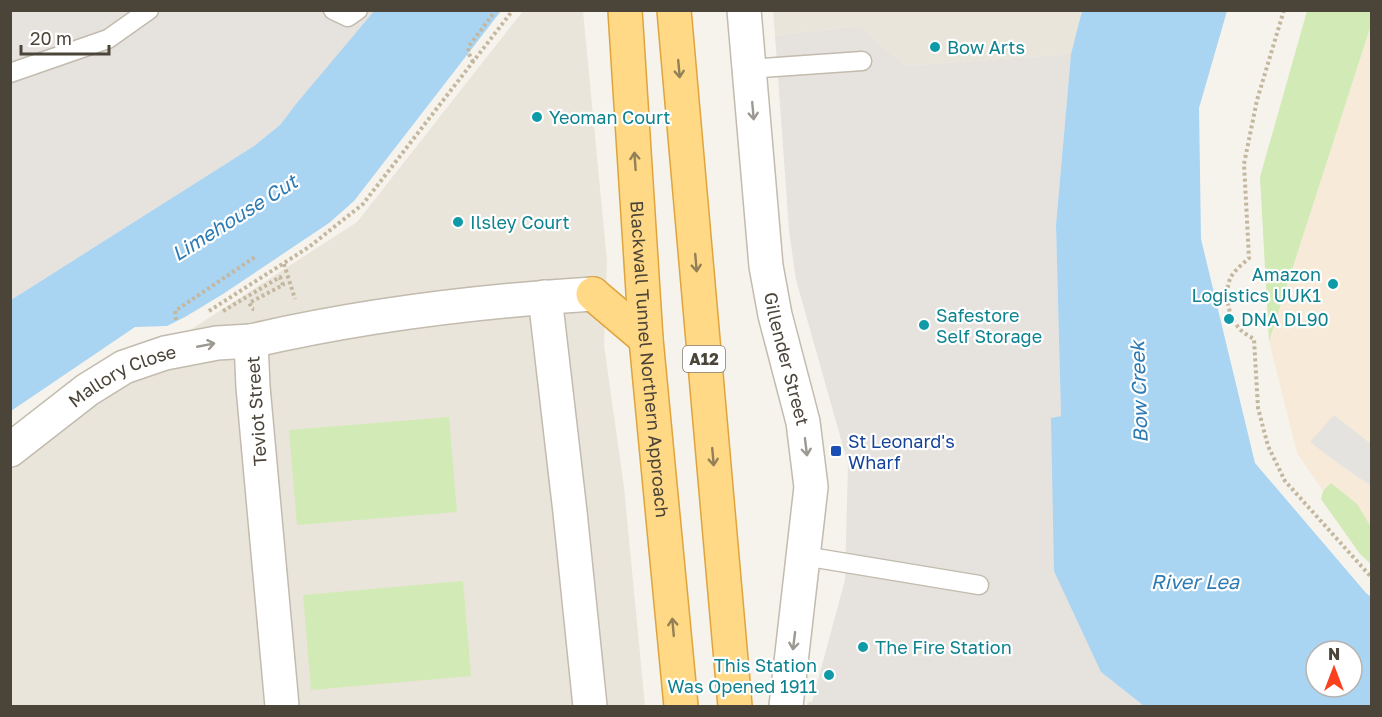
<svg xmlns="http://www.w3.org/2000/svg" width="1382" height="717" font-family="'Golos Text',sans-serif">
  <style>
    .residential { fill: #eae5da }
    .commercial { fill: #f7ead8 }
    .industrial { fill: #e6e2dd }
    .green { fill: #d2eab5 }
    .parking { fill: #e5e3e0 }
    .water { fill: #a9d4f2; fill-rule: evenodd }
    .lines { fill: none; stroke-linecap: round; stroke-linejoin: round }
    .service-casing { stroke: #c2bbae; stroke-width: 21 }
    .minor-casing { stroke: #c2bbae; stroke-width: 36 }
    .tertiary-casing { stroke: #c2bbae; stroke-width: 36 }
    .trunk-casing { stroke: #e0a43c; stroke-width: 36 }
    .path { stroke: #c4b79f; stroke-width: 4; stroke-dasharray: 3 3; stroke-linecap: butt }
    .service { stroke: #fff; stroke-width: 18 }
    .minor { stroke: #fff; stroke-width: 33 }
    .tertiary { stroke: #fff; stroke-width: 33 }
    .trunk { stroke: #ffd985; stroke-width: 33 }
    .oneway { stroke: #938057 }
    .oneway2 { stroke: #9c9892 }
    .culture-dot { fill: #0f9aa8; stroke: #fff; stroke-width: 2 }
    .transit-dot { fill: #1a4fb4; stroke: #fff; stroke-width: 2 }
    .labels { text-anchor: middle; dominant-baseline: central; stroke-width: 4.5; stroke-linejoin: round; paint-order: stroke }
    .shield { fill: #fff; stroke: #817c74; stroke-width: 1.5 }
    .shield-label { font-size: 16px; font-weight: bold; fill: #4b4439 }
    .culture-label { font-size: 18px; fill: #0d838f; stroke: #fff; text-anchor: start }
    .street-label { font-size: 18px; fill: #4b4439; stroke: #fff }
    .transit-label { font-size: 18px; fill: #164399; stroke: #fff; text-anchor: start }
    .water-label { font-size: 20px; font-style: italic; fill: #2e7ab2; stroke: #fff }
  </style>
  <rect width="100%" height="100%" fill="#f6f3ec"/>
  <g class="residential">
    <polygon points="523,11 583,11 607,261 604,345 624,487 645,706 11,706 10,436 181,336 357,222"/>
    <polygon points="773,11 1082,11 1071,54 905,66 860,26 775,35"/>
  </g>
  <polygon class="commercial" points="1371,25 1371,536 1323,491 1297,453 1269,341"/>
  <g class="industrial">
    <polygon points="11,11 375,11 296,104 280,125 254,146 11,300"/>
    <polygon points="860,26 905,66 1071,54 1056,225 1061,416 1051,418 1101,672 1144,706 807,706 808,702 812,702 845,580 848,464 796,280 789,230 775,35"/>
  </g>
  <g class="green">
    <polygon points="1307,11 1371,11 1371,25 1269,341 1260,177"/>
    <polygon points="449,417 457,512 297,525 289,430"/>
    <polygon points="1331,483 1357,504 1371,527 1371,564 1360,554 1321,499 1323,491"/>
    <polygon points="463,581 471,676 311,690 303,595"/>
  </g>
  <polygon class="parking" points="1334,415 1371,444 1371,486 1339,464 1310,442"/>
  <g class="water">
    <polygon points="375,10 501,11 354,201 329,223 223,294 185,317 167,326 135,327 11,411 11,300 254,146 280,125 296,104"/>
    <path d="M1082 11H1227L1199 108 1201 239 1255 463 1366 593 1371 597V706H1144L1101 672 1054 571 1051 418 1061 416 1056 225 1071 54ZM1316 651H1352V687H1316Z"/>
  </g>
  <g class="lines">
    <defs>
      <g id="service">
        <polyline points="333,10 348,17 358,10"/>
        <polyline points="749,69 862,61"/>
        <polyline points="10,73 108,39 149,10"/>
        <polyline points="804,556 979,585"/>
      </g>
      <g id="minor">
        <polyline points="545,297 570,512 590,706"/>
        <path id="s1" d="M10 450 87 390 124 367 165 353 217 343 251 341"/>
        <path d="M282 706 253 387 251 341C363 315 479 301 593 294"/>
      </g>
      <g id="tertiary">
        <path id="s2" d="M744 10 766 266 775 315 803 422 811 487 786 706"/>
      </g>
      <g id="trunk">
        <path id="s3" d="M625 10 646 339 681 706"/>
        <polyline points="674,10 735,706"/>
        <polyline points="593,294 646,339"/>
      </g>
    </defs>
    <use href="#service" class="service-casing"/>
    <use href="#minor" class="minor-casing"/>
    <use href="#tertiary" class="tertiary-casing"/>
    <use href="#trunk" class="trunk-casing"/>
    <g class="path">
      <path d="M1284 10 1257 100 1244 164 1249 258C1243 264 1234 270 1230 279 1224 294 1228 316 1239 328 1243 333 1249 336 1254 339L1258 408 1268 446 1285 481 1372 578"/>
      <polyline points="473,62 468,52 469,46 496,10"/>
      <polyline points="284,264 295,299"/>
      <polyline points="209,311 309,247 363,204 513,10"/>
      <polyline points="223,311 280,277 283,285 249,303 253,309 254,309"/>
      <polyline points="176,320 175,311 255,257"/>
    </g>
    <use href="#service" class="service"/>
    <use href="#minor" class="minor"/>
    <use href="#tertiary" class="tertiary"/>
    <use href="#trunk" class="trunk"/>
  </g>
  <defs><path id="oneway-shaft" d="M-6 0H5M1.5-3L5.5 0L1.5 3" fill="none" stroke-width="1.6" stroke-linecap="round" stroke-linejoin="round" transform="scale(1.5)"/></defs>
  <g class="oneway">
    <use href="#oneway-shaft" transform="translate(679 69) rotate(85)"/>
    <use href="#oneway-shaft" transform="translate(635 161) rotate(-94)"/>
    <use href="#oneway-shaft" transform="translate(696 263) rotate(85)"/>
    <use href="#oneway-shaft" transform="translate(713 457) rotate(85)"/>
    <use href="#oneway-shaft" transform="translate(673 627) rotate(-95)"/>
  </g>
  <g class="oneway2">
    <use href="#oneway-shaft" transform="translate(753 111) rotate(85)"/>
    <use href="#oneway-shaft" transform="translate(206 345) rotate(-11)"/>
    <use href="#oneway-shaft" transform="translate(806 447) rotate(83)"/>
    <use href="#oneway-shaft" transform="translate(794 641) rotate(97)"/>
  </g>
  <g class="culture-dot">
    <circle cx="935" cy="47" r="6"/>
    <circle cx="537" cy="117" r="6"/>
    <circle cx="458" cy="222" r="6"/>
    <circle cx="1333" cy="284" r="6"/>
    <circle cx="1229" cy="319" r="6"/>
    <circle cx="924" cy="325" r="6"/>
    <circle cx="863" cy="647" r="6"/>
    <circle cx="829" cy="675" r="6"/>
  </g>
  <rect class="transit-dot" x="830" y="445" width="12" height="12" rx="3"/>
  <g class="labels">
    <rect class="shield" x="683" y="346" width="42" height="26" rx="4.5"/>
    <g class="shield-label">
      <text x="704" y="359">A12</text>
    </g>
    <g class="culture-label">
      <text x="947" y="47">Bow Arts</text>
      <text x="549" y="117">Yeoman Court</text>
      <text x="470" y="222">Ilsley Court</text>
      <text x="1321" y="274" text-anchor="end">Amazon<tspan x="1321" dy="21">Logistics UUK1</tspan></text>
      <text x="936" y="315">Safestore<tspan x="936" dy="21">Self Storage</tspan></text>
      <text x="1241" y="319">DNA DL90</text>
      <text x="875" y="647">The Fire Station</text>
      <text x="817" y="665" text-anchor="end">This Station<tspan x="817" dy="21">Was Opened 1911</tspan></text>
    </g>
    <g class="street-label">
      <text stroke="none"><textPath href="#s3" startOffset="350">Blackwall Tunnel Northern Approach</textPath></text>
      <text stroke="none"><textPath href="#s2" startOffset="352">Gillender Street</textPath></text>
      <text stroke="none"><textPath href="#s1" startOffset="136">Mallory Close</textPath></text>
      <text transform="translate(256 411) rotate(-94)">Teviot Street</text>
    </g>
    <g class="transit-label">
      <text x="848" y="441">St Leonard's<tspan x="848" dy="21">Wharf</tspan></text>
    </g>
    <g class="water-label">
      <text transform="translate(234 217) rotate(-32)">Limehouse Cut</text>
      <text transform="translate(1138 392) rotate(-92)">Bow Creek</text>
      <text x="1195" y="581">River Lea</text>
    </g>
  </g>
  <rect width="1382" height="717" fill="none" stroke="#4b4439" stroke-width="24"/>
  <g transform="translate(1334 669)"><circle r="28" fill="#ffffff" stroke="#b7b4b0" stroke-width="1.5"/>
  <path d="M0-4.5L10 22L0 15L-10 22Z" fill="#fc3f1d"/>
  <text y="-9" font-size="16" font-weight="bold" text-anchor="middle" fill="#4b4439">N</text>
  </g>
  <path d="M21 45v9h88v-9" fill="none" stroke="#4b4439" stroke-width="3"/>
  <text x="30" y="45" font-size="18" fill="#4b4439" stroke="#ffffff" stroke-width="4.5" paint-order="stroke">20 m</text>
</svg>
